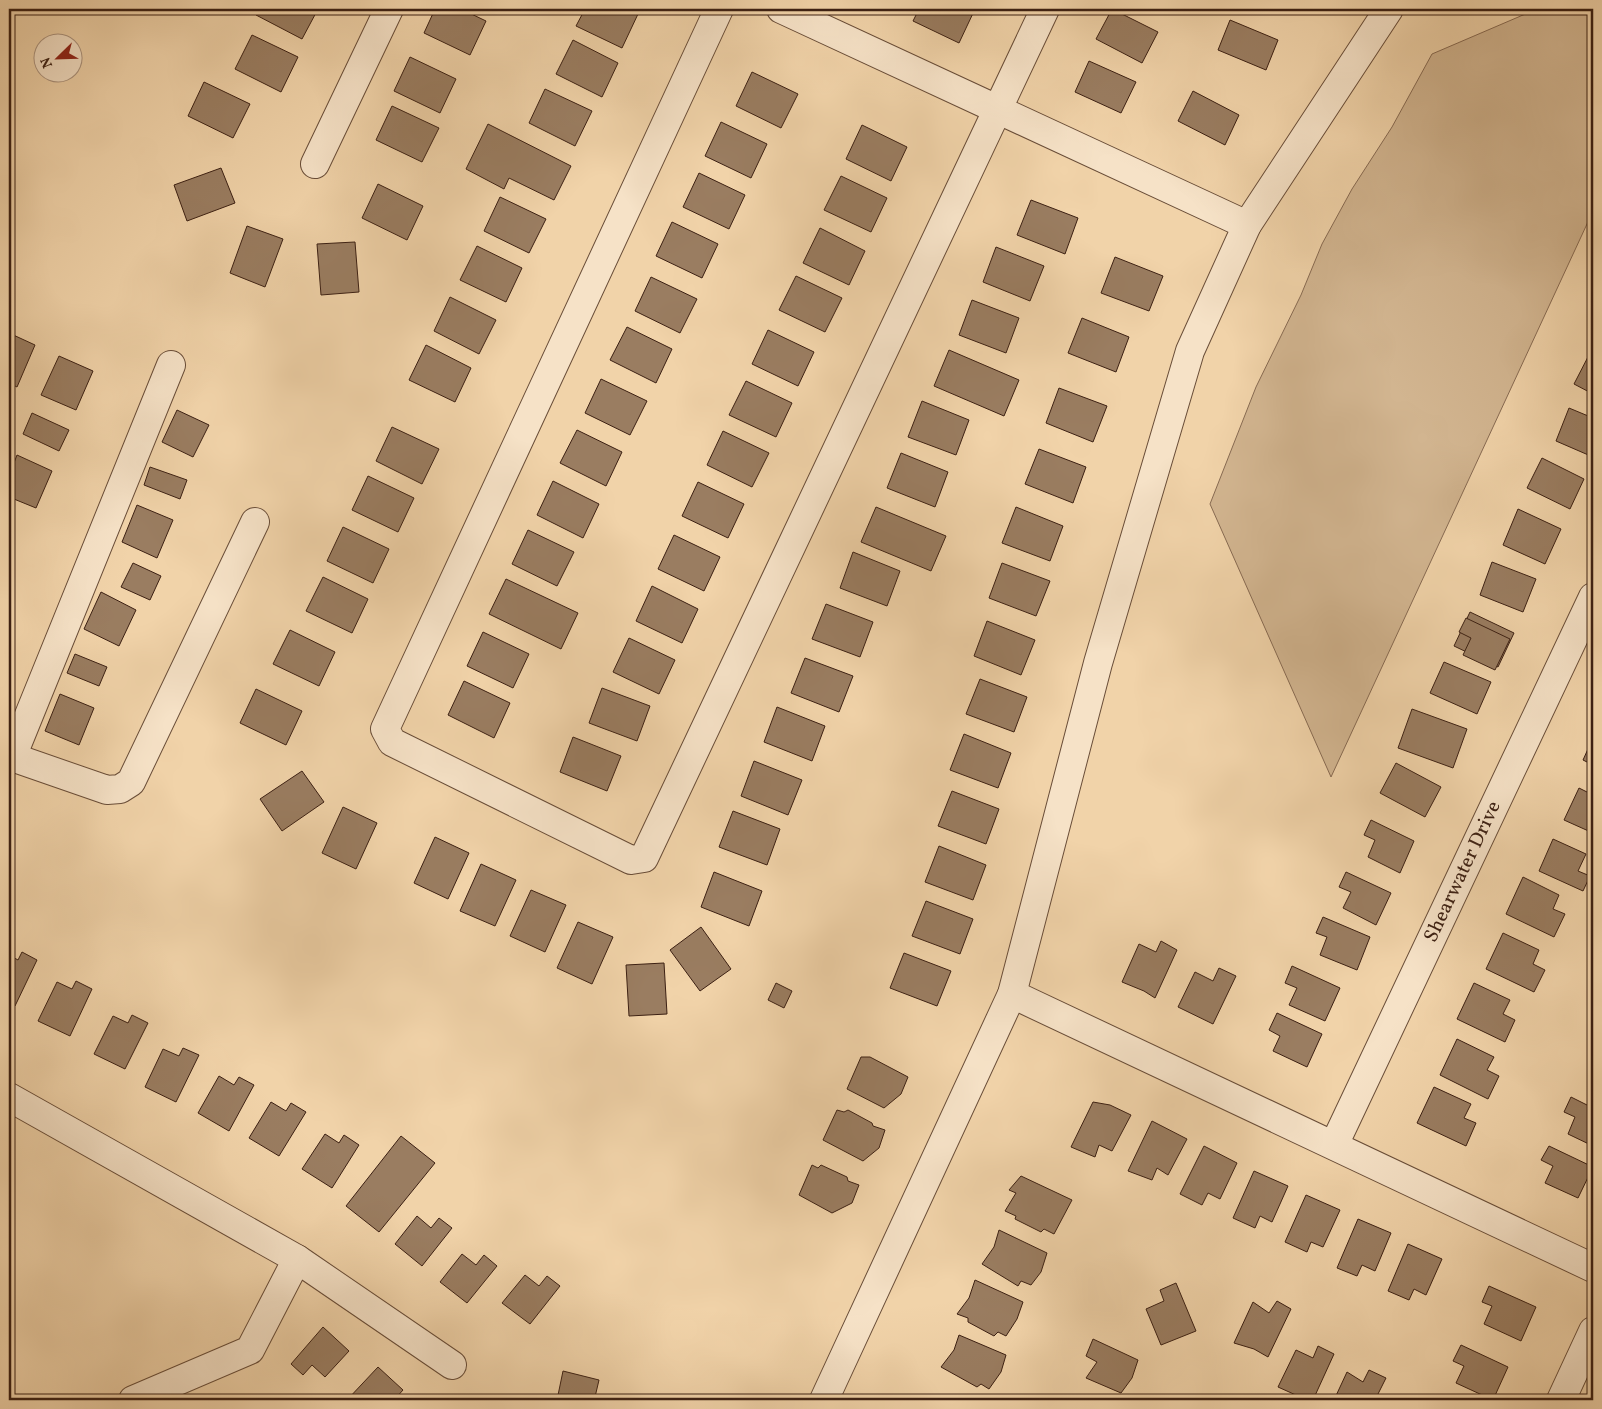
<svg xmlns="http://www.w3.org/2000/svg" width="1602" height="1409" font-family="Vollkorn,serif">
  <style>
    .green { fill: #d2b590; stroke: #876a52 }
    .building { fill: #9a7d61; stroke: #3c2013 }
    .lines { fill: none; stroke-linecap: round; stroke-linejoin: round }
    .minor-casing { stroke: #694d38; stroke-width: 30 }
    .minor { stroke: #f6e2c7; stroke-width: 28 }
    .labels { text-anchor: middle; dominant-baseline: central; stroke-width: 5; stroke-linejoin: round; paint-order: stroke }
    .street-label { font-size: 20px; fill: #3c2013; stroke: #f6e2c7 }
  </style>
  <rect width="100%" height="100%" fill="#f1d3a9"/>
  <filter id="stains"><feTurbulence type="fractalNoise" baseFrequency=".004" numOctaves="4"/><feColorMatrix values="0 0 0 0 .2 0 0 0 0 .09 0 0 0 0 .02 0 0 0 .5 -.17"/></filter>
  <radialGradient id="worn" r=".72"><stop offset=".6" stop-color="#630" stop-opacity="0"/><stop offset="1" stop-color="#630" stop-opacity=".3"/></radialGradient>
  <polygon class="green" points="1537,9 1593,9 1593,211 1331,777 1210,504 1256,387 1301,295 1322,244 1352,189 1392,127 1432,54"/>
  <g class="building">
    <polygon points="259,9 318,9 302,39 256,15"/>
    <polygon points="435,9 461,9 486,21 470,55 424,33"/>
    <polygon points="585,9 628,9 638,14 622,48 576,26"/>
    <polygon points="919,9 975,9 959,43 913,21"/>
    <polygon points="1112,9 1158,32 1142,63 1096,39"/>
    <polygon points="1230,20 1278,40 1266,70 1218,50"/>
    <polygon points="252,35 298,57 281,92 235,69"/>
    <polygon points="573,40 618,63 602,97 556,74"/>
    <polygon points="410,57 456,79 440,113 394,91"/>
    <polygon points="1089,61 1136,82 1121,113 1075,92"/>
    <polygon points="752,72 798,94 781,128 736,106"/>
    <polygon points="204,82 250,104 233,138 188,116"/>
    <polygon points="545,89 592,111 575,146 529,123"/>
    <polygon points="1193,91 1239,115 1225,145 1178,121"/>
    <polygon points="392,106 439,128 422,162 376,140"/>
    <polygon points="721,122 767,144 751,178 705,156"/>
    <polygon points="488,124 571,166 554,200 509,178 504,189 466,169"/>
    <polygon points="862,125 907,147 891,181 846,159"/>
    <polygon points="221,168 235,203 187,221 174,185"/>
    <polygon points="699,173 745,195 729,229 683,207"/>
    <polygon points="841,176 887,198 871,232 824,210"/>
    <polygon points="378,184 423,206 407,240 362,218"/>
    <polygon points="500,197 546,219 529,253 484,231"/>
    <polygon points="1031,200 1078,218 1065,254 1017,235"/>
    <polygon points="672,222 718,244 702,278 656,256"/>
    <polygon points="247,226 283,239 265,287 230,273"/>
    <polygon points="820,228 865,251 849,285 803,263"/>
    <polygon points="355,242 359,292 321,295 317,244"/>
    <polygon points="477,246 522,268 506,302 460,280"/>
    <polygon points="996,247 1044,266 1030,301 983,282"/>
    <polygon points="1115,257 1163,276 1149,311 1101,293"/>
    <polygon points="796,276 842,298 825,332 779,310"/>
    <polygon points="651,277 697,299 680,333 635,311"/>
    <polygon points="450,297 496,320 479,354 434,331"/>
    <polygon points="972,300 1019,318 1006,353 959,335"/>
    <polygon points="1082,318 1129,337 1116,372 1068,353"/>
    <polygon points="627,327 672,349 656,383 610,360"/>
    <polygon points="768,330 814,352 798,386 752,364"/>
    <polygon points="9,333 35,345 17,387 9,383"/>
    <polygon points="426,345 471,368 455,402 409,380"/>
    <polygon points="949,350 1019,380 1004,416 934,386"/>
    <polygon points="1590,353 1593,355 1593,394 1574,384"/>
    <polygon points="59,356 93,371 76,410 41,395"/>
    <polygon points="601,379 647,401 630,435 585,413"/>
    <polygon points="746,381 792,403 776,437 729,415"/>
    <polygon points="1059,388 1107,406 1093,442 1046,423"/>
    <polygon points="922,401 969,420 956,455 908,437"/>
    <polygon points="1569,408 1593,418 1593,457 1556,441"/>
    <polygon points="177,410 209,425 193,457 162,442"/>
    <polygon points="32,413 69,430 59,451 23,434"/>
    <polygon points="392,427 439,449 422,484 376,461"/>
    <polygon points="577,430 622,452 606,486 560,463"/>
    <polygon points="723,431 769,453 752,487 707,465"/>
    <polygon points="1039,449 1086,467 1073,503 1025,484"/>
    <polygon points="901,453 948,472 935,507 887,488"/>
    <polygon points="17,455 52,471 36,508 9,497 9,476"/>
    <polygon points="1542,458 1584,479 1570,509 1527,488"/>
    <polygon points="150,467 187,480 180,499 144,485"/>
    <polygon points="368,476 414,498 398,532 352,510"/>
    <polygon points="553,481 599,504 583,538 537,515"/>
    <polygon points="698,482 744,504 728,538 682,516"/>
    <polygon points="137,505 173,520 157,558 122,542"/>
    <polygon points="876,507 946,536 931,571 861,542"/>
    <polygon points="1016,507 1063,526 1050,561 1002,543"/>
    <polygon points="1518,509 1561,529 1545,564 1503,545"/>
    <polygon points="343,527 389,549 373,583 327,561"/>
    <polygon points="528,530 574,552 557,586 512,564"/>
    <polygon points="674,535 720,557 704,591 658,569"/>
    <polygon points="853,552 900,571 887,606 840,588"/>
    <polygon points="1492,562 1536,579 1523,612 1480,595"/>
    <polygon points="133,563 161,576 150,600 121,587"/>
    <polygon points="1002,563 1050,581 1036,616 989,598"/>
    <polygon points="323,577 368,599 352,633 306,611"/>
    <polygon points="506,579 578,613 561,649 489,614"/>
    <polygon points="652,586 698,609 682,643 636,621"/>
    <polygon points="101,592 136,610 119,646 84,629"/>
    <polygon points="826,604 873,622 860,657 812,639"/>
    <polygon points="1470,612 1514,633 1498,667 1454,646"/>
    <polygon points="1466,618 1510,639 1495,670 1463,655 1471,638 1459,632"/>
    <polygon points="987,621 1035,640 1021,675 974,656"/>
    <polygon points="290,630 335,652 319,686 273,664"/>
    <polygon points="483,632 529,654 513,688 467,666"/>
    <polygon points="629,638 675,660 659,694 613,672"/>
    <polygon points="75,654 107,667 99,686 67,673"/>
    <polygon points="805,658 853,676 839,712 791,693"/>
    <polygon points="1444,662 1491,682 1477,714 1430,693"/>
    <polygon points="980,679 1027,697 1014,732 966,714"/>
    <polygon points="464,681 510,703 494,738 448,715"/>
    <polygon points="602,688 650,706 637,741 589,723"/>
    <polygon points="256,689 302,711 286,745 240,723"/>
    <polygon points="60,694 94,708 79,745 45,731"/>
    <polygon points="777,707 825,726 812,761 764,742"/>
    <polygon points="1412,709 1467,729 1453,768 1398,748"/>
    <polygon points="964,734 1011,753 998,788 950,770"/>
    <polygon points="573,737 621,756 607,791 560,772"/>
    <polygon points="1593,738 1593,765 1583,760"/>
    <polygon points="754,761 802,780 788,815 741,796"/>
    <polygon points="1396,763 1441,787 1425,817 1380,793"/>
    <polygon points="302,771 324,802 282,831 260,799"/>
    <polygon points="1579,788 1593,795 1593,833 1564,820"/>
    <polygon points="952,791 999,809 986,844 938,826"/>
    <polygon points="343,807 377,823 356,869 322,853"/>
    <polygon points="733,811 780,829 767,865 719,847"/>
    <polygon points="1371,820 1414,841 1400,873 1368,857 1375,840 1364,835"/>
    <polygon points="435,837 469,853 448,899 414,883"/>
    <polygon points="1553,839 1586,854 1578,871 1590,876 1583,891 1539,871"/>
    <polygon points="939,846 986,865 973,900 925,882"/>
    <polygon points="481,864 516,880 495,926 460,911"/>
    <polygon points="714,872 762,891 749,926 701,907"/>
    <polygon points="1346,872 1391,893 1376,925 1343,908 1351,892 1339,887"/>
    <polygon points="1523,877 1559,895 1553,909 1565,914 1554,937 1506,914"/>
    <polygon points="531,890 566,905 545,952 510,936"/>
    <polygon points="926,901 973,919 960,954 912,936"/>
    <polygon points="1323,917 1370,937 1357,970 1320,955 1327,937 1316,933"/>
    <polygon points="578,922 613,937 592,984 557,968"/>
    <polygon points="701,927 731,969 700,991 670,950"/>
    <polygon points="1503,933 1539,950 1533,964 1545,970 1534,992 1486,969"/>
    <polygon points="1161,941 1177,950 1155,998 1144,991 1122,982 1139,944 1156,952"/>
    <polygon points="22,952 37,960 15,1006 9,1003 9,955 18,960"/>
    <polygon points="904,953 951,971 937,1006 890,988"/>
    <polygon points="664,963 667,1014 629,1016 626,965"/>
    <polygon points="1292,966 1340,988 1325,1021 1289,1005 1297,988 1285,983"/>
    <polygon points="1219,968 1236,976 1213,1024 1178,1007 1195,972 1213,981"/>
    <polygon points="76,981 92,989 70,1036 38,1021 57,982 72,989"/>
    <polygon points="776,983 792,991 784,1008 768,1000"/>
    <polygon points="1474,983 1510,1000 1503,1014 1515,1020 1505,1042 1457,1019"/>
    <polygon points="1277,1013 1322,1034 1307,1067 1273,1051 1280,1036 1269,1030"/>
    <polygon points="132,1015 148,1023 125,1069 94,1054 113,1016 128,1023"/>
    <polygon points="1457,1039 1494,1057 1487,1070 1499,1076 1488,1099 1440,1075"/>
    <polygon points="183,1048 199,1055 176,1102 145,1087 163,1049 179,1056"/>
    <polygon points="861,1057 870,1057 908,1077 901,1094 884,1108 847,1089"/>
    <polygon points="219,1076 234,1085 239,1077 254,1085 229,1131 198,1113"/>
    <polygon points="1434,1087 1471,1104 1464,1118 1476,1123 1466,1146 1417,1123"/>
    <polygon points="1571,1097 1593,1108 1593,1146 1568,1134 1575,1117 1564,1112"/>
    <polygon points="271,1102 286,1111 291,1103 306,1112 279,1156 249,1138"/>
    <polygon points="1093,1102 1110,1105 1131,1115 1112,1151 1099,1145 1095,1157 1071,1147"/>
    <polygon points="837,1110 844,1112 848,1110 872,1123 873,1126 885,1130 879,1148 863,1161 823,1140"/>
    <polygon points="1152,1121 1187,1139 1168,1175 1157,1168 1152,1180 1128,1171"/>
    <polygon points="325,1134 339,1143 344,1135 359,1145 332,1188 302,1169"/>
    <polygon points="401,1136 435,1163 379,1232 346,1206"/>
    <polygon points="1204,1146 1237,1163 1220,1199 1208,1193 1202,1205 1180,1194"/>
    <polygon points="1549,1146 1593,1167 1578,1198 1545,1183 1553,1166 1541,1160"/>
    <polygon points="812,1165 818,1168 821,1165 847,1177 848,1181 859,1185 852,1203 832,1213 799,1195"/>
    <polygon points="1254,1171 1288,1186 1272,1222 1260,1216 1255,1228 1233,1218"/>
    <polygon points="1021,1176 1072,1200 1054,1234 1044,1229 1041,1232 1015,1219 1016,1216 1005,1211 1016,1193 1009,1190"/>
    <polygon points="1306,1195 1340,1210 1323,1247 1311,1242 1307,1252 1285,1242"/>
    <polygon points="417,1216 431,1228 439,1218 452,1228 422,1266 395,1244"/>
    <polygon points="1358,1219 1391,1233 1375,1271 1362,1265 1357,1276 1337,1268"/>
    <polygon points="999,1230 1047,1253 1041,1272 1031,1285 1021,1281 1018,1286 982,1264 994,1247"/>
    <polygon points="1408,1244 1442,1259 1426,1295 1414,1289 1409,1300 1388,1291"/>
    <polygon points="462,1254 476,1265 484,1255 497,1266 467,1303 440,1282"/>
    <polygon points="525,1275 539,1286 547,1276 560,1286 530,1324 502,1303"/>
    <polygon points="975,1280 1023,1302 1017,1319 1006,1336 998,1332 994,1336 968,1322 968,1318 957,1314 969,1298"/>
    <polygon points="1176,1283 1196,1331 1161,1345 1146,1309 1164,1301 1160,1290"/>
    <polygon points="1489,1286 1536,1307 1521,1341 1484,1324 1492,1306 1482,1302"/>
    <polygon points="1277,1301 1291,1309 1268,1357 1254,1349 1234,1343 1253,1302 1269,1313"/>
    <polygon points="323,1327 349,1351 325,1377 312,1365 303,1375 291,1364"/>
    <polygon points="959,1335 1006,1355 1001,1372 989,1389 981,1384 977,1387 941,1367 954,1350"/>
    <polygon points="1093,1339 1138,1360 1132,1378 1121,1393 1086,1378 1097,1362 1086,1356"/>
    <polygon points="1461,1345 1508,1367 1493,1400 1456,1383 1464,1366 1453,1361"/>
    <polygon points="1318,1346 1334,1354 1313,1400 1307,1400 1278,1387 1296,1350 1313,1358"/>
    <polygon points="378,1367 403,1390 394,1400 347,1400"/>
    <polygon points="1369,1370 1386,1378 1375,1400 1334,1400 1347,1372 1363,1382"/>
    <polygon points="563,1371 599,1380 595,1397 606,1400 557,1400"/>
  </g>
  <g class="lines">
    <defs>
      <g id="minor">
        <polyline points="719,9 385,729 392,742 631,860 644,858 1045,9"/>
        <polyline points="781,9 1247,225"/>
        <polyline points="315,164 389,9"/>
        <polyline points="9,756 107,790 120,789 131,782 255,522"/>
        <polyline points="12,757 171,365"/>
        <polyline points="1012,994 1593,1268"/>
        <polyline points="9,1097 297,1259 250,1350 133,1400"/>
        <path id="s1" d="M1334 1145 1593 597"/>
        <polyline points="297,1259 452,1365"/>
        <polyline points="824,1400 1012,994 1098,663 1190,351 1247,225 1389,9"/>
        <polyline points="1561,1400 1593,1331"/>
      </g>
    </defs>
    <use href="#minor" class="minor-casing"/>
    <use href="#minor" class="minor"/>
  </g>
  <g class="labels">
    <g class="street-label">
      <text stroke="none"><textPath href="#s1" startOffset="302">Shearwater Drive</textPath></text>
    </g>
  </g>
  <rect width="1602" height="1409" fill="none" stroke="#f1d3a9" stroke-width="30"/>
  <rect x="10" y="10" width="1582" height="1389" fill="none" stroke="#3c2013" stroke-width="2.5"/>
  <rect x="15" y="15" width="1572" height="1379" fill="none" stroke="#3c2013"/>
  <g transform="translate(58 58) rotate(247)"><circle r="24" fill="#f6e2c7" stroke="#ac947f"/>
  <path d="M0-4L9 19L0 12L-9 19Z" fill="#8f2418"/>
  <text y="-8" font-size="14" font-weight="bold" text-anchor="middle" fill="#3c2013">N</text>
  </g>
  <rect width="100%" height="100%" filter="url(#stains)"/>
  <rect width="100%" height="100%" fill="url(#worn)"/>
</svg>
